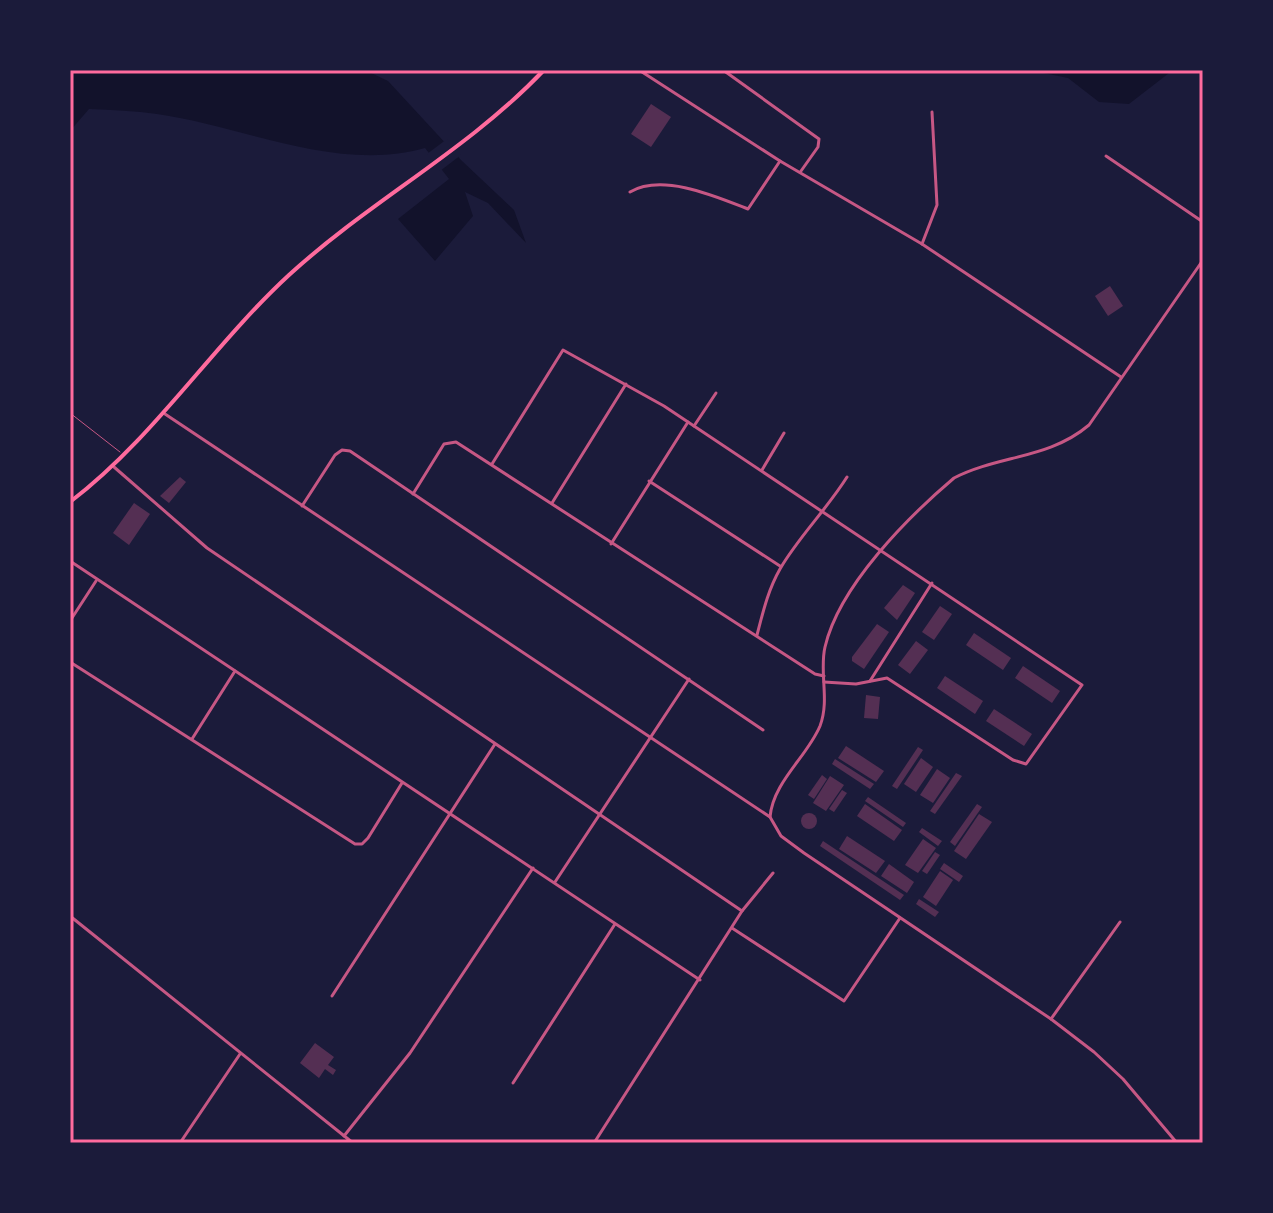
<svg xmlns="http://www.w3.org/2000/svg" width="1273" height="1213" viewBox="0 0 1273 1213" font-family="Rubik,sans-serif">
  <rect width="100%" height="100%" fill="#1b1b3a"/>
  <g fill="#12122b">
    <path d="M70,70H365L388,81L461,160L514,210L526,243L488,203L465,192L473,216L435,261L398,219L449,179L425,148C338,173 243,126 157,114C135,111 112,110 89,109L70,131Z"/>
    <polygon points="1029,70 1173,70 1129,104 1099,102 1068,78"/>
  </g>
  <polygon fill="#1b1b3a" points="447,139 461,155 440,171 427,154"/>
  <g fill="#542f53">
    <polygon points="651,104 671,117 651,147 631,134"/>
    <polygon points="1110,286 1123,306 1108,316 1095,296"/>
    <polygon points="180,477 186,482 169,503 160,496"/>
    <polygon points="134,503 150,514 129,545 113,533"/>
    <polygon points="903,585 915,593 897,620 884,608"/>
    <polygon points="940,606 952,614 934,640 922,632"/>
    <polygon points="877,624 889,632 864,669 852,661 852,657"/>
    <polygon points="974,633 1011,658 1003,670 966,645"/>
    <polygon points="916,641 928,650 910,674 898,665"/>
    <polygon points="1023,666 1060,691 1052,703 1015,678"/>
    <polygon points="945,676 983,701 975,714 937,688"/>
    <polygon points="866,695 880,697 878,719 864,718"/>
    <polygon points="994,709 1032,734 1024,746 986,721"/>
    <polygon points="846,746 884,771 876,782 838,758"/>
    <polygon points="918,747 923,750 897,789 892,786"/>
    <polygon points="921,758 933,767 916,792 904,784"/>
    <polygon points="835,759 874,784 870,789 832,764"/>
    <polygon points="937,769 950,778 933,803 920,795"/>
    <polygon points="956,773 962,776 935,814 930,811"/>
    <polygon points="822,775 827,779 814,799 808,795"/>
    <polygon points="830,776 844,785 826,811 813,803"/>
    <polygon points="842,790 847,793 834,812 829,809"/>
    <polygon points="868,797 906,823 903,827 865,801"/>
    <polygon points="865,804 902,830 894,841 857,816"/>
    <polygon points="977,804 982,807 955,846 950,842"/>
    <circle cx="809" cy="821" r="8"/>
    <polygon points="979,814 992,822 966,859 954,851"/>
    <polygon points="922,828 942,841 938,846 919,832"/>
    <polygon points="847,836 885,861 876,873 839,849"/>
    <polygon points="923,839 936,848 918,873 905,865"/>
    <polygon points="823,841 904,895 900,900 820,846"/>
    <polygon points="935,852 940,855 927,874 922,871"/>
    <polygon points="944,863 963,876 959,882 940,869"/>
    <polygon points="889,864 914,882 907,893 881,876"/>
    <polygon points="940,871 953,880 936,906 923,897"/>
    <polygon points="919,899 939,912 935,917 916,904"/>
    <polygon points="315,1043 334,1057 328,1065 336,1070 333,1075 325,1069 319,1078 300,1063"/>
  </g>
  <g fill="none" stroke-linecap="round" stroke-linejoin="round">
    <polyline stroke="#c65784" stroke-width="1" points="70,413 120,452"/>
    <g stroke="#c65784" stroke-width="3">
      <polyline points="639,70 780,161 922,244 1121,377"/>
      <polyline points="723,70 819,139 818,147 801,171"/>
      <polyline points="1106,156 1203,222"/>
      <path d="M630,192C662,173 715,196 748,209L780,161"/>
      <polyline points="922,244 937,205 932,112"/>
      <polyline points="165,414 770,817 781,836 804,853 1051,1019 1094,1052 1123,1079 1177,1143"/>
      <polyline points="694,426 716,393"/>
      <polyline points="492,464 563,350 664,406 1082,685 1026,764 1013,760 887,678 856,684 824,682"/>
      <polyline points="114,467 207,548 742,911"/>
      <polyline points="762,470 784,433"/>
      <polyline points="649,481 780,566"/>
      <polyline points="413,494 444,444 456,442 815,674 824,676"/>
      <polyline points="552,503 626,384"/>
      <polyline points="302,506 335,455 342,450 350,451 763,730"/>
      <polyline points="611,544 688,422"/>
      <polyline points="70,561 700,980"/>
      <polyline points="70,621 96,581"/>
      <path d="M757,635C763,612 768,590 780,569C797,539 827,509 847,477"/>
      <polyline points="70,662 355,844 362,844 368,838 402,783"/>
      <polyline points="870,681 932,583"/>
      <polyline points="192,739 235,671"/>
      <path d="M770,817C773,782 807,757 820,726C830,700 819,672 825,647C839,586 908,517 954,478C999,455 1049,459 1089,425L1203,260"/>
      <polyline points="555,882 689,679"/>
      <polyline points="732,928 844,1001 900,918"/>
      <polyline points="332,996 495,744"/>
      <polyline points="1051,1019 1120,922"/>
      <polyline points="513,1083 615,924"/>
      <polyline points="344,1136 410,1053 533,868"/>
      <polyline points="180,1143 240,1054"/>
      <polyline points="594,1143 742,911 773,873"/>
    </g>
    <polyline stroke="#c65784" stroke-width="3" points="70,916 353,1143"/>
    <path stroke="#ff6b9d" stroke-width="4" d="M70,502C155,437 211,347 289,275C370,201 468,150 544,70"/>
  </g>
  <rect width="1273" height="1213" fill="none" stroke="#1b1b3a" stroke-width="144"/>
  <rect x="72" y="72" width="1129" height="1069" fill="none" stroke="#ff6b9d" stroke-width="3"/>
</svg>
